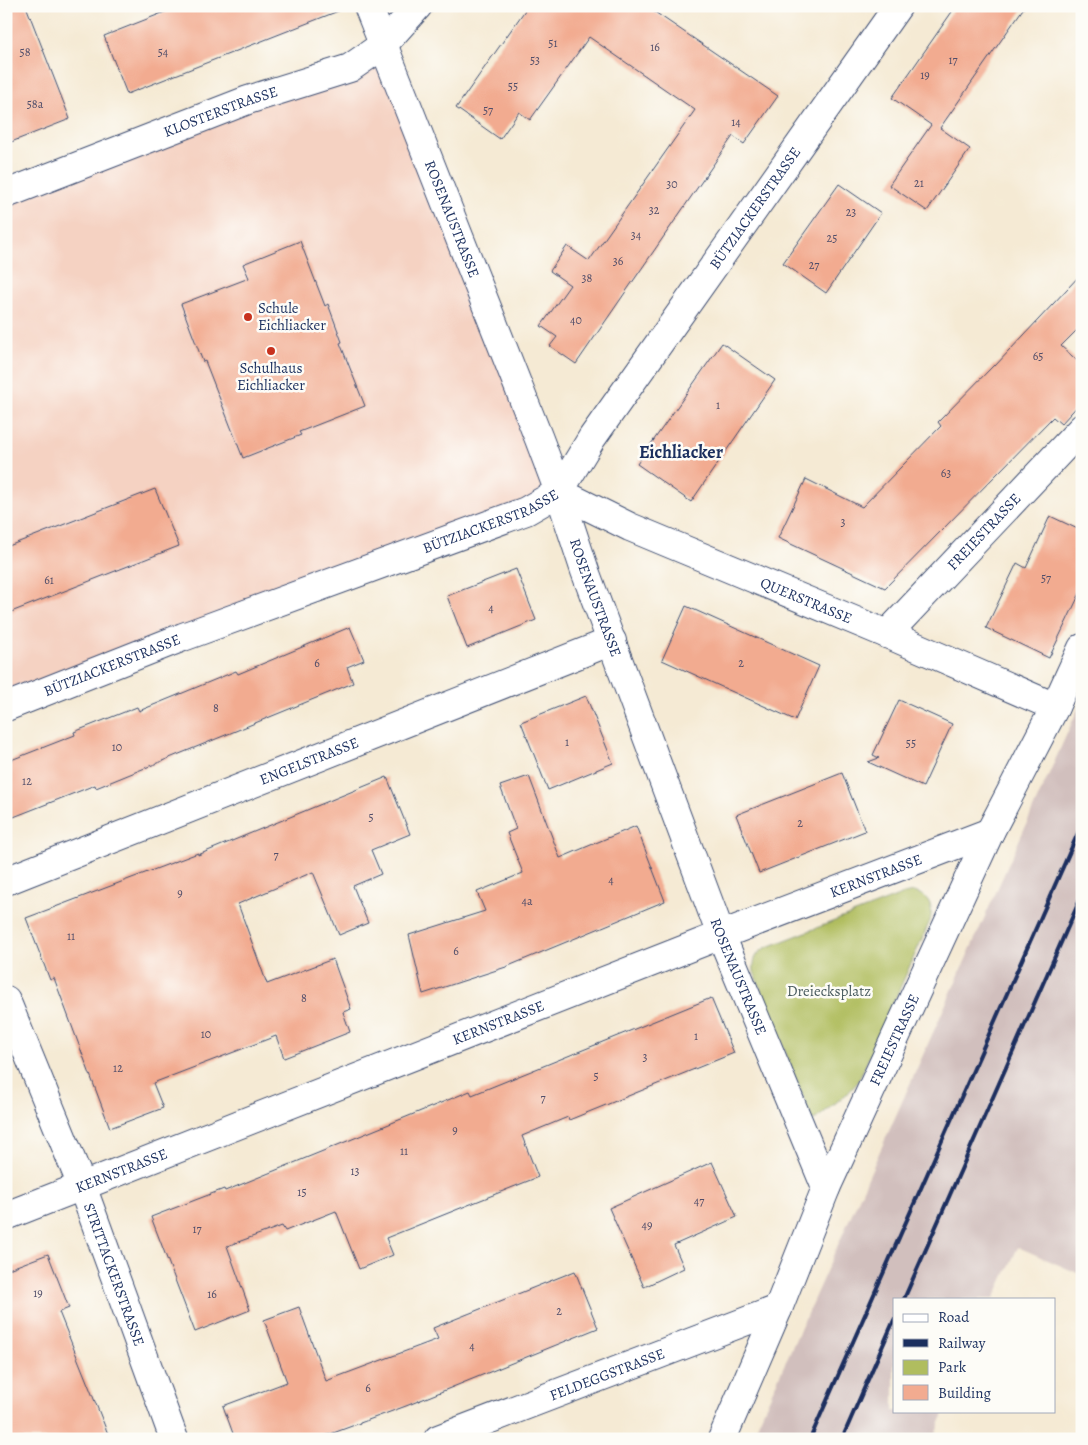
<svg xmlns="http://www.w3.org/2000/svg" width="1088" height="1445" viewBox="0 0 1088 1445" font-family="Alegreya,serif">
  <rect width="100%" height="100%" fill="#fdfcf7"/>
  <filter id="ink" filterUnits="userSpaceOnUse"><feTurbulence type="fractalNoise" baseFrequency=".02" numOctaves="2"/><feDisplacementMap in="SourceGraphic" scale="10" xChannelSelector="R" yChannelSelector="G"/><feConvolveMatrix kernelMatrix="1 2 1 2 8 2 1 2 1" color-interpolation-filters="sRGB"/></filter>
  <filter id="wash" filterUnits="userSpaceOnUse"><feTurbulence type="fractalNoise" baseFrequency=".0096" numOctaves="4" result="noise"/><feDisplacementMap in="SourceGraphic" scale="20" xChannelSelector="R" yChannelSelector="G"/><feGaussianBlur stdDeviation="1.12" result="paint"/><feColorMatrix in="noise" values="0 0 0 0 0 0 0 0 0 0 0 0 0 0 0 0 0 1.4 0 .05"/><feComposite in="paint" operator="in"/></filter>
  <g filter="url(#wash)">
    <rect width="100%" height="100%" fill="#f5ead4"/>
    <polygon fill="#f5d2c2" points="383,45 559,492 6,707 6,194"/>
    <polygon fill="#d1bfbd" points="1082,700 1082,1275 1018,1247 994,1299 894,1299 894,1411 945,1411 933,1439 751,1439"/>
    <path fill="#b0bd5f" stroke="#66765e" d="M913,892C929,895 934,906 930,921L858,1082L849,1092L816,1119L812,1120L754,972C753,961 755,954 765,948L904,894Z"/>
    <g id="blocks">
      <g fill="#f2ab90">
        <polygon points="6,6 26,6 70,119 6,144"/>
        <polygon points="180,6 346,6 346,8 127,94 104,36"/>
        <polygon points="528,6 646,6 778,96 744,144 733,136 576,364 550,346 557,337 541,326 570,285 550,271 567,246 589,261 695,110 589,37 530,120 519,112 500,139 456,108"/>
        <polygon points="956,6 1025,6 940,128 970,149 927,211 889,185 931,125 892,98"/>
        <polygon points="839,184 881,213 826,293 783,263"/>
        <polygon points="300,241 325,306 328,304 342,342 340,343 365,406 299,432 301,435 243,458 205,361 203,362 181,304 249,278 243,264"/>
        <polygon points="1082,273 1082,325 1061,346 1082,365 1082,401 1061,424 1053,417 885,588 778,538 806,479 862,507 941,426 938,422 994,365 995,366"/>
        <polygon points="722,343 775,380 691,502 637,464"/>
        <polygon points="155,489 179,546 6,614 6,547"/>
        <polygon points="1050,516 1082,531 1082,589 1049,658 986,628 1017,563 1026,568"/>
        <polygon points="516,569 536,620 467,648 447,596"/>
        <polygon points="686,606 819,666 795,720 662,660"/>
        <polygon points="350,627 364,660 347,667 353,683 96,788 95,785 6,820 6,762 75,735 74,732 137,707 139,711 236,671 238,674"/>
        <polygon points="586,696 613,763 548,790 521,722"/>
        <polygon points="899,700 952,724 923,787 868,762 879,758 873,755"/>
        <polygon points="842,773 865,831 759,873 736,815"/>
        <polygon points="529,776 560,858 636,826 665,901 506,967 423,994 409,935 485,911 477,892 523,873 507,833 516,829 500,786"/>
        <polygon points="387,777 410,834 371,850 381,874 353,886 368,923 339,935 313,872 238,904 267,984 333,959 351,1009 343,1012 350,1032 284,1058 276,1036 153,1083 163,1108 110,1128 54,978 50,980 26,918 198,853 198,855"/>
        <polygon points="711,998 734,1053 569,1120 568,1117 522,1136 538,1177 386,1238 393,1255 359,1269 336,1211 285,1231 282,1226 227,1246 250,1310 195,1332 151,1217 224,1189 225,1191 470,1091 472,1095"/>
        <polygon points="712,1162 737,1217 674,1245 684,1268 644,1287 609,1208"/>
        <polygon points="48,1254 69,1308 59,1312 110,1439 6,1439 6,1270"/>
        <polygon points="575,1271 598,1328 406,1406 317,1439 235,1439 223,1406 287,1382 264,1320 299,1307 326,1381 438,1339 433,1328"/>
      </g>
    </g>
  </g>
  <g filter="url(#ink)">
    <use href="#blocks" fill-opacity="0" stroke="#3c4b70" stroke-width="1"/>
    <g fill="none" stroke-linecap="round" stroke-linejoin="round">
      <defs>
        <g id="minor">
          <path id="s1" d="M368,6L539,439L559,492L585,571L721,935L826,1188"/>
          <path id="s2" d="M6,194L248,100L350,68L383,45L418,6"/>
          <path id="s3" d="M559,492L630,527L887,634L1055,707"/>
          <path id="s4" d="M887,634L1082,428"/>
          <path id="s5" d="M6,707L183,637L526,511L559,492L592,438L898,6"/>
          <path id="s6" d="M6,881L612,641"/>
          <path id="s7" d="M6,1000L82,1186L174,1439"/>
          <path id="s8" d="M6,1216L721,935L990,832"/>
          <path id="s9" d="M438,1439L778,1309"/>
          <path id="s10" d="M722,1439L778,1309L826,1188L990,832L1055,707L1082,648"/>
        </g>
      </defs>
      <use href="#minor" stroke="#3c4b70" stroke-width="30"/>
      <use href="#minor" stroke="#fff" stroke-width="28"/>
      <g stroke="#1b2f5e" stroke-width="4">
        <polyline points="904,1299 1082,895"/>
        <polyline points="810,1439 1082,824"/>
        <polyline points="842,1439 894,1320"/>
      </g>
    </g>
  </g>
  <g fill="#c8321e" stroke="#fdfcf7" stroke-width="2">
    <circle cx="248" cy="317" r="5"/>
    <circle cx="271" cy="351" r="5"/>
  </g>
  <g text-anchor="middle" stroke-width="5" stroke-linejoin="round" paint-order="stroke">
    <g font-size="12" fill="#514e6a">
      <text x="553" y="47">51</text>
      <text x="655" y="51">16</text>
      <text x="25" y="56">58</text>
      <text x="163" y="56">54</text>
      <text x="535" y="64">53</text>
      <text x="953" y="64">17</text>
      <text x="925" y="79">19</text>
      <text x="513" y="90">55</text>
      <text x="35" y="108">58a</text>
      <text x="488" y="114">57</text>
      <text x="736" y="126">14</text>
      <text x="919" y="187">21</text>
      <text x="672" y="188">30</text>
      <text x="654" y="214">32</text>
      <text x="851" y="216">23</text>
      <text x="636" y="239">34</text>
      <text x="832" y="242">25</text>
      <text x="618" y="265">36</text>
      <text x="814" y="269">27</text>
      <text x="587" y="282">38</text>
      <text x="576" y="324">40</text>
      <text x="1038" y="360">65</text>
      <text x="718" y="409">1</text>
      <text x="946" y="477">63</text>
      <text x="843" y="526">3</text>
      <text x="1046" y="582">57</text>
      <text x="49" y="584">61</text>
      <text x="491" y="612">4</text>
      <text x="317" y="667">6</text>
      <text x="741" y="667">2</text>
      <text x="216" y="712">8</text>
      <text x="567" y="746">1</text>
      <text x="911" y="747">55</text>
      <text x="117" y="751">10</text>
      <text x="27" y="785">12</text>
      <text x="371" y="821">5</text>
      <text x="800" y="827">2</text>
      <text x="276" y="859">7</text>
      <text x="611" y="884">4</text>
      <text x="180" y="897">9</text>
      <text x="527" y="905">4a</text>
      <text x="71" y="940">11</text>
      <text x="456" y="955">6</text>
      <text x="304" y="1002">8</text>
      <text x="206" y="1038">10</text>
      <text x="696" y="1040">1</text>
      <text x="645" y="1061">3</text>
      <text x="118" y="1072">12</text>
      <text x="596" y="1080">5</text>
      <text x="543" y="1102">7</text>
      <text x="455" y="1134">9</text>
      <text x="404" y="1155">11</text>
      <text x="355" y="1175">13</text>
      <text x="302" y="1196">15</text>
      <text x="699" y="1205">47</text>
      <text x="647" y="1229">49</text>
      <text x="197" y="1233">17</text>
      <text x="38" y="1297">19</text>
      <text x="212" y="1298">16</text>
      <text x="559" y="1315">2</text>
      <text x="472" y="1350">4</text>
      <text x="368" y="1392">6</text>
    </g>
    <g font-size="15" fill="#1b2f5e" stroke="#fdfcf7">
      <text dy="5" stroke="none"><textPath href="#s2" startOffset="230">KLOSTERSTRASSE</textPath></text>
      <text dy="5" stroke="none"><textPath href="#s5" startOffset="939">BÜTZIACKERSTRASSE</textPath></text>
      <text dy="5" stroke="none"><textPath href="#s1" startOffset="229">ROSENAUSTRASSE</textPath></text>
      <text dy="5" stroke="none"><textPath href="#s5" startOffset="519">BÜTZIACKERSTRASSE</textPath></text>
      <text dy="5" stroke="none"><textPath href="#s4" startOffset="141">FREIESTRASSE</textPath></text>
      <text dy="5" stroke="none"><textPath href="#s1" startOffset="634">ROSENAUSTRASSE</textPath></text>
      <text dy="5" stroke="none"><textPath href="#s3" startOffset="270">QUERSTRASSE</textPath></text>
      <text dy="5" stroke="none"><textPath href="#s5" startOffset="114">BÜTZIACKERSTRASSE</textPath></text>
      <text dy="5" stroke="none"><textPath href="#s6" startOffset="326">ENGELSTRASSE</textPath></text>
      <text dy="5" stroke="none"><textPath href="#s8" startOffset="934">KERNSTRASSE</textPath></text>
      <text dy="5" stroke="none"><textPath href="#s1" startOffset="1039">ROSENAUSTRASSE</textPath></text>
      <text dy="5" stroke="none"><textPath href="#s8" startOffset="529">KERNSTRASSE</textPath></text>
      <text dy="5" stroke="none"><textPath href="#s10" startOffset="435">FREIESTRASSE</textPath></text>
      <text dy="5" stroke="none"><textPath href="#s8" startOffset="124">KERNSTRASSE</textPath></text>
      <text dy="5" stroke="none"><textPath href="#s7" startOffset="295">STRITTACKERSTRASSE</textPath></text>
      <text dy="5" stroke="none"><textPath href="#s9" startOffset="181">FELDEGGSTRASSE</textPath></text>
    </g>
    <g font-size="15" fill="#1b2f5e" stroke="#fdfcf7" text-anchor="start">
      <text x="258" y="313">Schule<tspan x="258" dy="17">Eichliacker</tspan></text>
      <text x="271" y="373" text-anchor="middle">Schulhaus<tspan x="271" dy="17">Eichliacker</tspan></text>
    </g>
    <g font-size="15" fill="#485a5e" stroke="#fdfcf7">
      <text x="829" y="996">Dreiecksplatz</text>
    </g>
    <g font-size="18" font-weight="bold" fill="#1b2f5e" stroke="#fdfcf7">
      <text x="681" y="458">Eichliacker</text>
    </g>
  </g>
  <rect width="1088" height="1445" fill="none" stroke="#fdfcf7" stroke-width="25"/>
  <rect x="893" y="1298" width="162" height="115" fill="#fdfcf7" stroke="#a3aaba"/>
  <rect x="903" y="1314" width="25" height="8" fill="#ffffff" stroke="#a3aaba"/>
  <text x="938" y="1322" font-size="15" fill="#1b2f5e">Road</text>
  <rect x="903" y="1339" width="25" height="8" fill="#1b2f5e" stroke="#a3aaba"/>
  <text x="938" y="1348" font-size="15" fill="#1b2f5e">Railway</text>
  <rect x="903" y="1360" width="25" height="15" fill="#b0bd5f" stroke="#a3aaba"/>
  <text x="938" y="1372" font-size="15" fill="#1b2f5e">Park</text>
  <rect x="903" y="1385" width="25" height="15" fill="#f2ab90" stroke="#a3aaba"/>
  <text x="938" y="1398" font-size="15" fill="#1b2f5e">Building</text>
</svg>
